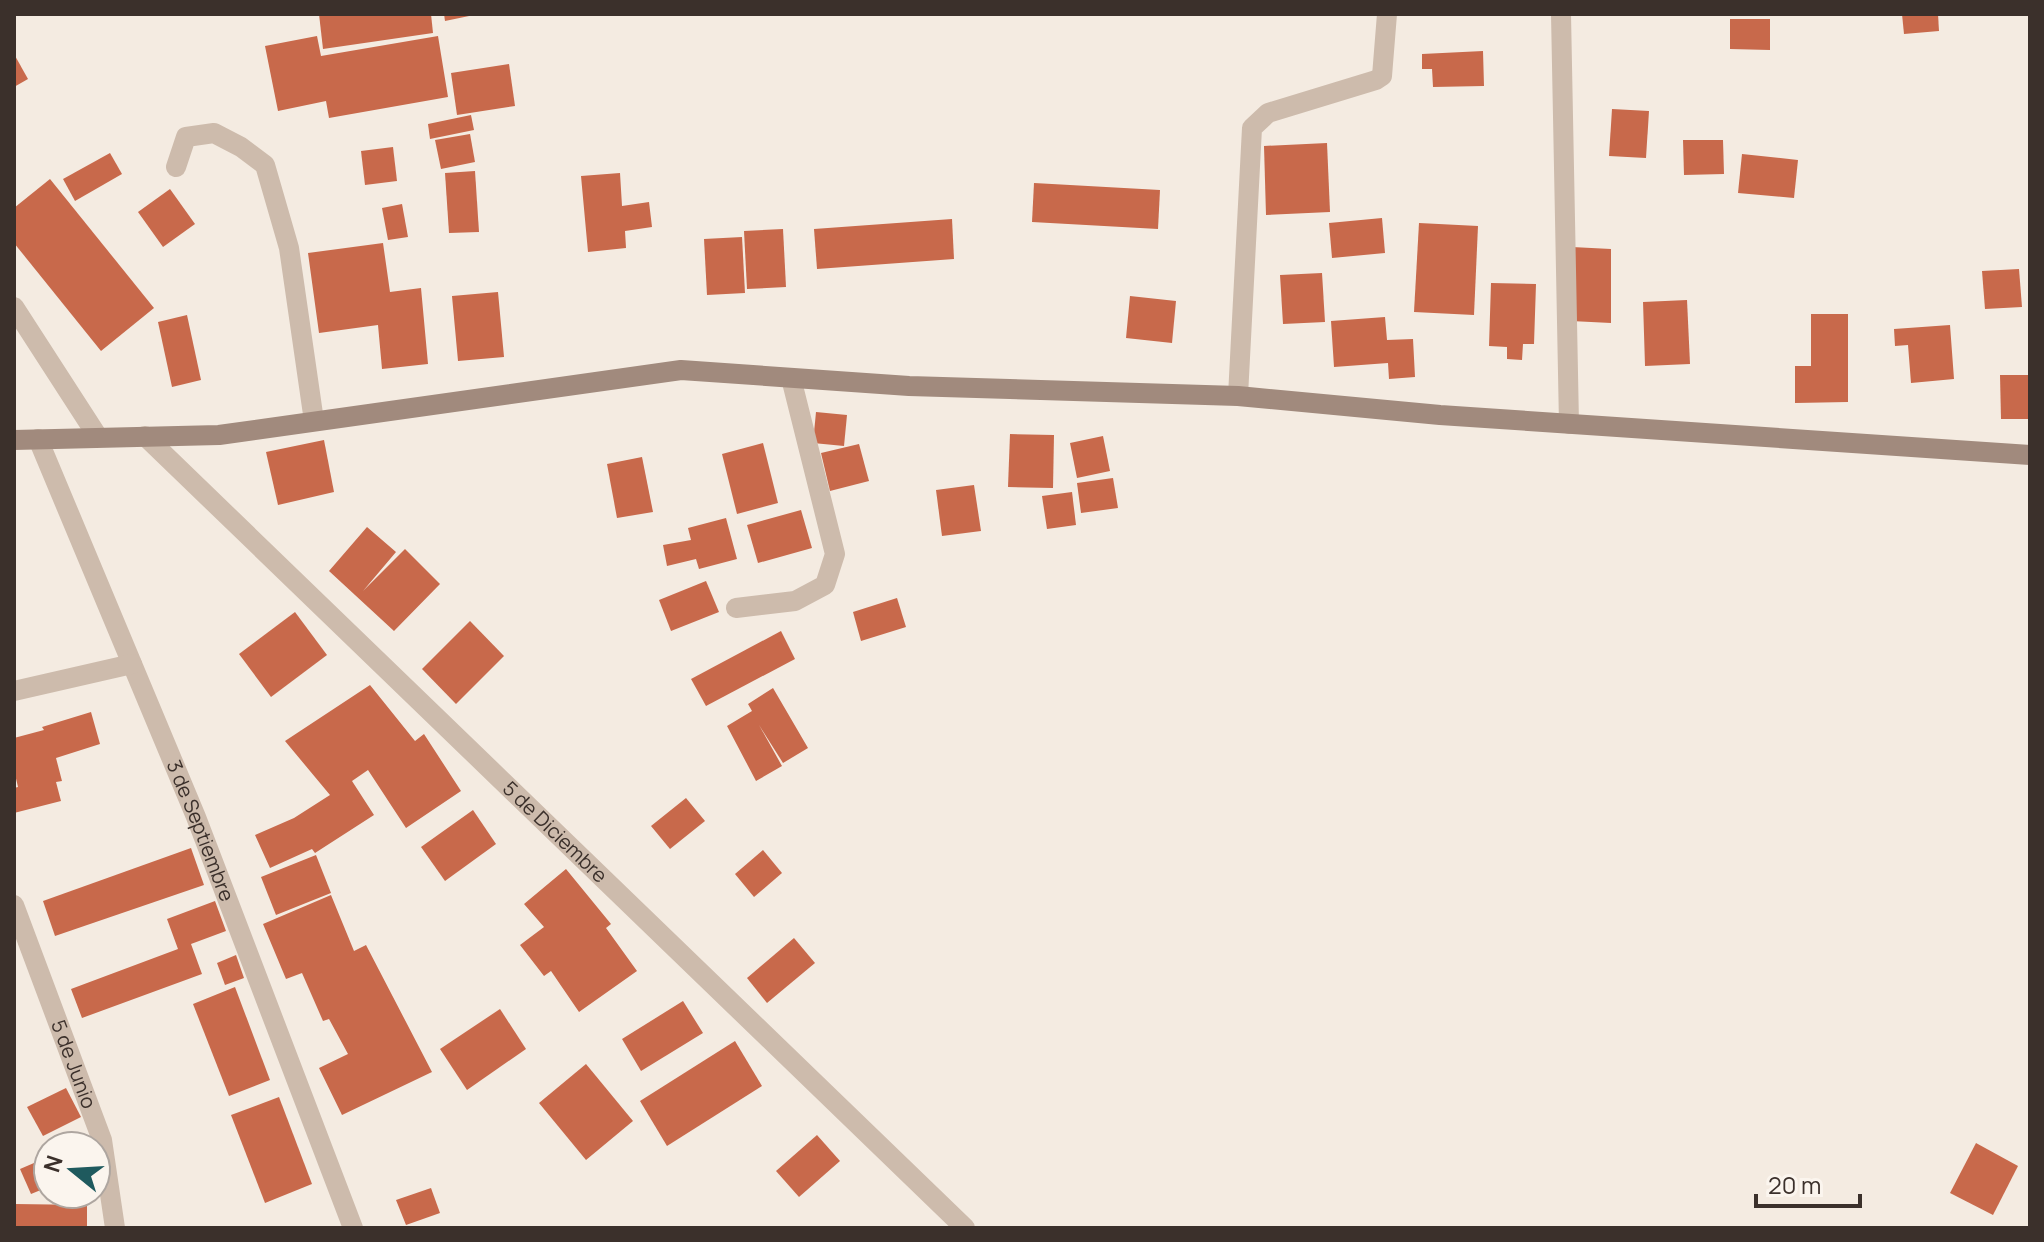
<svg xmlns="http://www.w3.org/2000/svg" width="2044" height="1242" viewBox="0 0 2044 1242" font-family="Manrope,sans-serif">
  <rect width="100%" height="100%" fill="#f4ebe1"/>
  <g fill="#c8694b">
    <polygon points="319,14 431,14 433,33 323,49"/>
    <polygon points="444,14 474,14 474,15 445,21"/>
    <polygon points="1902,14 1938,14 1939,31 1904,34"/>
    <polygon points="1730,19 1770,19 1770,50 1730,49"/>
    <polygon points="317,36 321,56 438,36 448,97 329,118 326,101 278,111 265,46"/>
    <polygon points="1483,51 1484,86 1433,87 1432,69 1422,69 1422,54"/>
    <polygon points="14,54 28,79 14,87"/>
    <polygon points="509,64 515,106 457,115 451,73"/>
    <polygon points="1612,109 1649,111 1646,158 1609,156"/>
    <polygon points="471,115 474,130 430,139 428,124"/>
    <polygon points="470,134 475,162 441,169 435,140"/>
    <polygon points="1683,140 1723,140 1724,174 1684,175"/>
    <polygon points="1327,143 1330,212 1266,215 1264,146"/>
    <polygon points="393,147 397,181 365,185 361,151"/>
    <polygon points="110,153 122,174 75,201 63,179"/>
    <polygon points="1742,154 1798,160 1794,198 1738,193"/>
    <polygon points="475,171 479,232 449,233 445,173"/>
    <polygon points="620,173 622,206 649,202 652,227 625,231 626,248 588,252 581,176"/>
    <polygon points="50,179 154,308 101,351 14,243 14,208"/>
    <polygon points="1034,183 1160,190 1158,229 1032,222"/>
    <polygon points="170,189 195,224 163,247 138,212"/>
    <polygon points="402,204 408,237 388,240 382,208"/>
    <polygon points="1382,218 1385,253 1332,258 1329,223"/>
    <polygon points="952,219 954,259 817,269 814,229"/>
    <polygon points="1419,223 1478,226 1474,315 1414,312"/>
    <polygon points="783,229 786,287 747,289 744,231"/>
    <polygon points="742,237 745,293 707,295 704,239"/>
    <polygon points="383,243 390,292 421,288 428,364 382,369 378,325 319,333 308,253"/>
    <polygon points="1572,247 1611,249 1611,323 1571,321"/>
    <polygon points="2019,269 2022,307 1985,309 1982,271"/>
    <polygon points="1322,273 1325,322 1283,324 1280,275"/>
    <polygon points="1491,283 1536,284 1534,344 1523,344 1522,360 1507,359 1507,347 1489,346"/>
    <polygon points="498,292 504,357 458,361 452,296"/>
    <polygon points="1130,296 1176,301 1172,343 1126,338"/>
    <polygon points="1687,300 1690,364 1645,366 1643,302"/>
    <polygon points="1811,314 1848,314 1848,402 1795,403 1795,366 1811,366"/>
    <polygon points="187,315 201,380 172,387 158,322"/>
    <polygon points="1385,317 1387,340 1413,339 1415,377 1389,379 1388,363 1334,367 1331,321"/>
    <polygon points="1950,325 1954,379 1911,383 1908,345 1895,346 1894,329"/>
    <polygon points="2000,375 2030,375 2030,419 2001,419"/>
    <polygon points="816,412 847,415 844,446 813,443"/>
    <polygon points="1010,434 1054,435 1053,488 1008,487"/>
    <polygon points="1103,436 1110,471 1077,478 1070,443"/>
    <polygon points="324,440 334,492 278,505 266,452"/>
    <polygon points="763,443 778,503 737,514 722,454"/>
    <polygon points="859,444 869,481 830,491 821,453"/>
    <polygon points="642,457 653,512 617,518 607,464"/>
    <polygon points="1113,478 1118,508 1081,513 1077,483"/>
    <polygon points="974,485 981,531 942,536 936,490"/>
    <polygon points="1072,492 1076,525 1047,529 1042,496"/>
    <polygon points="801,510 812,548 758,563 747,525"/>
    <polygon points="726,518 737,559 699,569 696,559 667,566 663,545 691,540 688,528"/>
    <polygon points="367,527 396,552 363,591 405,549 440,584 394,631 329,571"/>
    <polygon points="706,581 719,612 671,631 659,600"/>
    <polygon points="897,598 906,627 861,641 853,612"/>
    <polygon points="295,612 327,655 271,697 239,654"/>
    <polygon points="470,621 504,656 456,704 422,669"/>
    <polygon points="781,631 795,659 706,706 691,679"/>
    <polygon points="370,685 415,741 424,734 461,791 406,828 368,770 352,781 374,815 315,853 312,849 270,868 255,835 294,818 330,795 285,741"/>
    <polygon points="773,688 808,748 783,763 759,725 782,766 756,781 727,726 752,711 748,704"/>
    <polygon points="91,712 100,744 56,758 62,781 56,782 61,801 14,813 14,788 18,787 14,770 14,738 44,730 42,727"/>
    <polygon points="686,798 705,821 670,849 651,826"/>
    <polygon points="473,810 496,844 445,881 421,847"/>
    <polygon points="191,848 204,885 55,936 43,901"/>
    <polygon points="763,850 782,873 754,897 735,874"/>
    <polygon points="316,855 331,893 276,915 261,877"/>
    <polygon points="566,869 611,924 606,928 637,971 579,1012 551,971 544,976 520,945 544,927 524,904"/>
    <polygon points="331,895 354,951 366,945 432,1072 342,1115 319,1068 348,1054 329,1019 323,1021 302,973 286,979 263,924"/>
    <polygon points="215,901 226,931 191,944 202,974 82,1018 71,989 178,949 167,919"/>
    <polygon points="794,938 815,963 767,1003 747,978"/>
    <polygon points="236,955 244,978 225,985 217,963"/>
    <polygon points="235,987 270,1080 229,1096 193,1004"/>
    <polygon points="683,1001 703,1033 641,1071 622,1039"/>
    <polygon points="500,1009 526,1049 467,1090 440,1049"/>
    <polygon points="735,1041 762,1086 667,1146 640,1101"/>
    <polygon points="586,1064 633,1121 586,1160 539,1103"/>
    <polygon points="66,1088 81,1117 43,1136 27,1107"/>
    <polygon points="279,1097 312,1184 265,1203 231,1115"/>
    <polygon points="817,1135 840,1161 799,1197 776,1171"/>
    <polygon points="1976,1143 2018,1166 1993,1215 1950,1193"/>
    <polygon points="48,1157 48,1187 31,1194 20,1169"/>
    <polygon points="431,1188 440,1213 406,1225 396,1200"/>
    <polygon points="15,1204 87,1205 87,1228 15,1228"/>
  </g>
  <g fill="none" stroke-linecap="round" stroke-linejoin="round">
    <g stroke="#cdbbac" stroke-width="20">
      <polyline points="1561,14 1569,424"/>
      <polyline points="176,167 186,137 214,133 241,147 265,165 289,248 314,421"/>
      <polyline points="14,307 98,437"/>
      <polyline points="1238,396 1252,128 1268,113 1376,80 1382,76 1387,14"/>
      <path id="s1" d="M145,436L965,1228"/>
      <path id="s2" d="M38,439L196,817L353,1228"/>
      <polyline points="736,608 795,601 825,585 835,554 791,378"/>
      <polyline points="14,691 132,664"/>
      <path id="s3" d="M14,905L102,1140L115,1228"/>
    </g>
    <polyline stroke="#a18a7d" stroke-width="20" points="14,440 219,435 681,370 909,386 1238,396 1440,415 2030,455"/>
  </g>
  <g text-anchor="middle" stroke-width="6" stroke-linejoin="round" paint-order="stroke">
    <g font-size="20" fill="#3b302b" stroke="#fbf5ee">
      <text dy="7" stroke="none"><textPath href="#s2" startOffset="424">3 de Septiembre</textPath></text>
      <text dy="7" stroke="none"><textPath href="#s1" startOffset="570">5 de Diciembre</textPath></text>
      <text dy="7" stroke="none"><textPath href="#s3" startOffset="170">5 de Junio</textPath></text>
    </g>
  </g>
  <rect width="2044" height="1242" fill="none" stroke="#3b302b" stroke-width="32"/>
  <g transform="translate(72 1170) rotate(288)"><circle r="38" fill="#fbf5ee" stroke="#aea6a0" stroke-width="2"/>
  <path d="M0-6L14 30L0 20L-14 30Z" fill="#1f5a5e"/>
  <text y="-12" font-size="22" font-weight="bold" text-anchor="middle" fill="#3b302b">N</text>
  </g>
  <path d="M1756 1194v12h104v-12" fill="none" stroke="#3b302b" stroke-width="4"/>
  <text x="1768" y="1194" font-size="24" fill="#3b302b" stroke="#fbf5ee" stroke-width="6" paint-order="stroke">20 m</text>
</svg>
